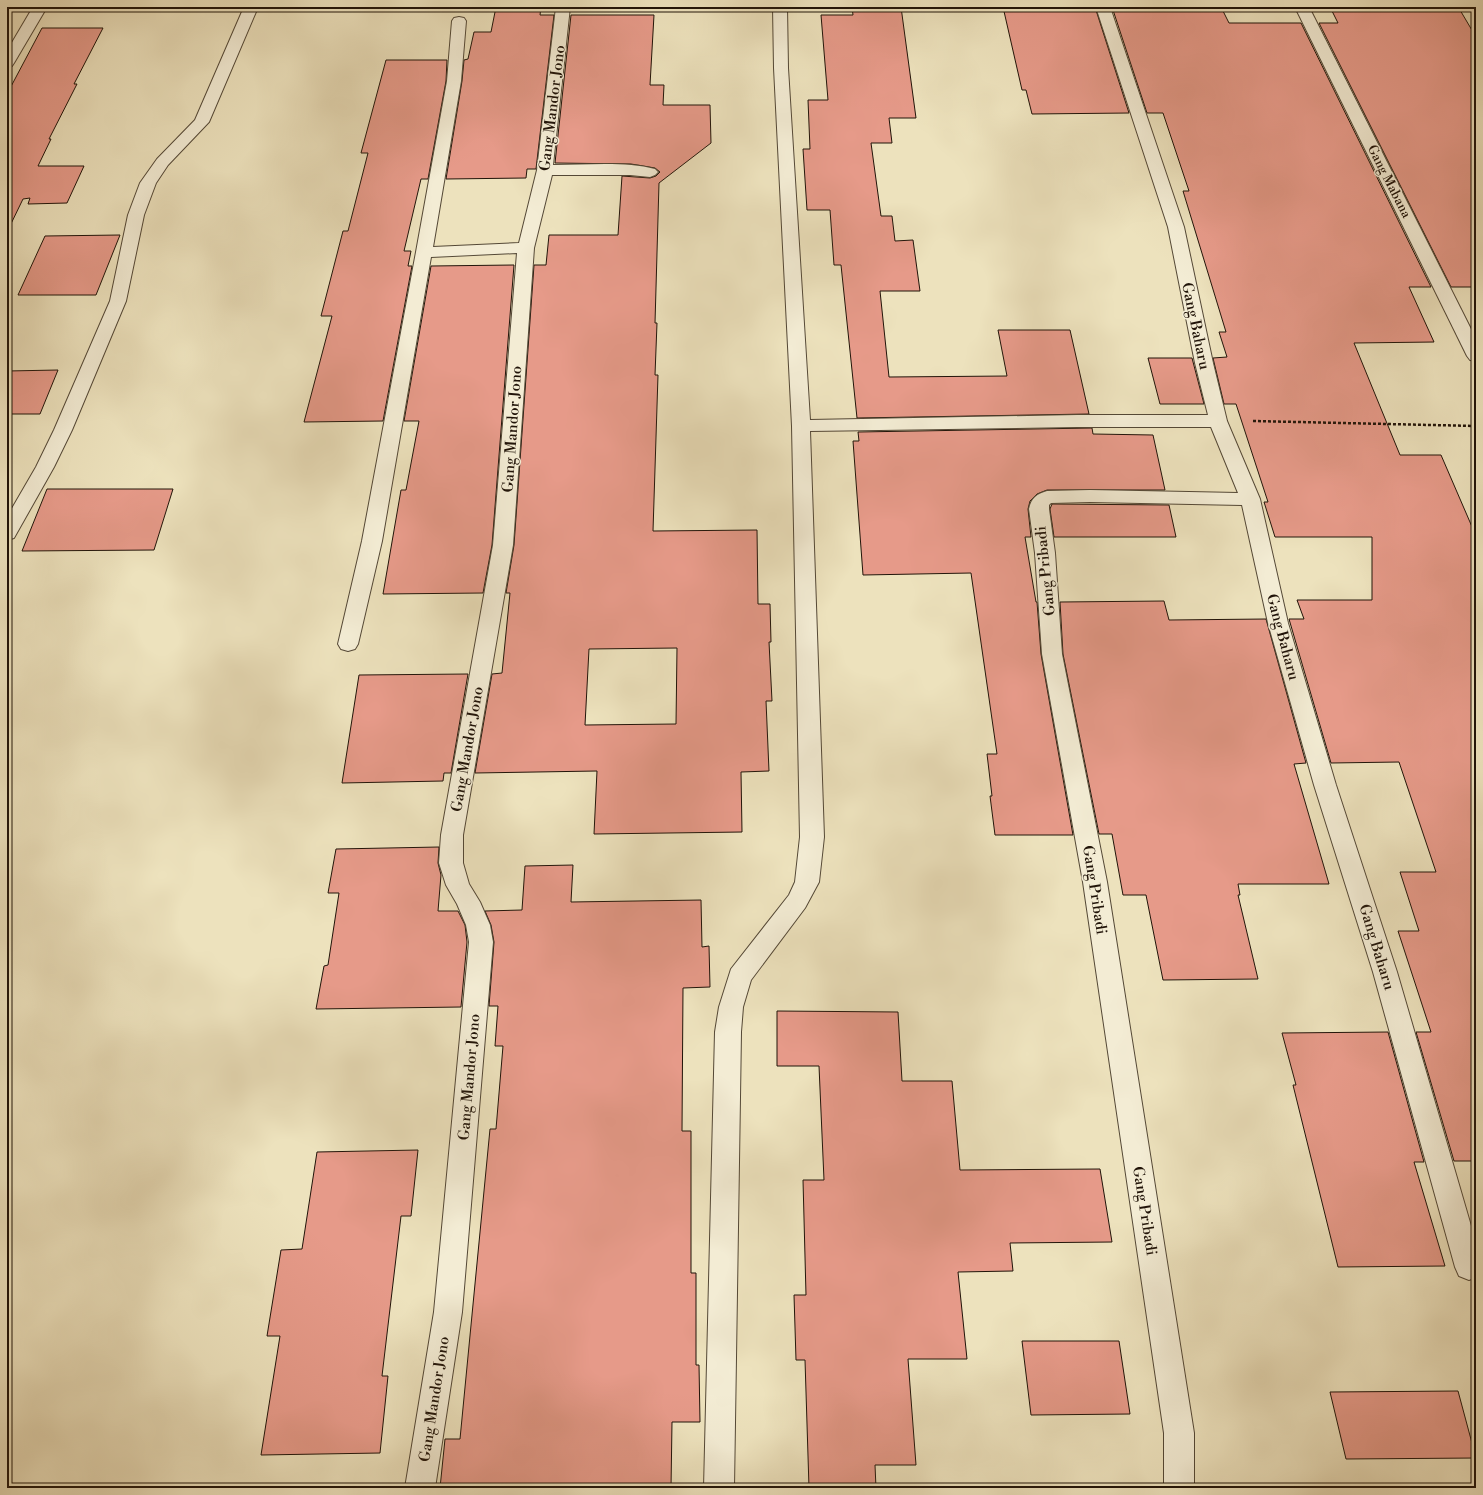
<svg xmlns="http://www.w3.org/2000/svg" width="1483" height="1495" viewBox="0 0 1483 1495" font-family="'Libre Bodoni',serif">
  <rect width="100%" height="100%" fill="#ede2bd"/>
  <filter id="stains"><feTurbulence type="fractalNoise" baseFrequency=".005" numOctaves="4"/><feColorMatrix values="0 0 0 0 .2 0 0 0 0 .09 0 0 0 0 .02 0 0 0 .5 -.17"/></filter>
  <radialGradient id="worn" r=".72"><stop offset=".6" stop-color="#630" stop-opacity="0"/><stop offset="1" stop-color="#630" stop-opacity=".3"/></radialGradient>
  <g fill="#e69a89" stroke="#211409" fill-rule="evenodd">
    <polygon points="496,7 541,7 540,15 554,15 536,169 527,169 526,178 446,179 462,81 464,60 468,59 474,32 491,32"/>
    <polygon points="852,7 901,7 916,118 889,118 892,143 871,143 881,216 892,216 895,241 913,240 920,291 880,291 889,377 1007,376 998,330 1070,330 1089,414 857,418 841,265 834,265 830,210 807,210 803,149 810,149 808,100 828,100 821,15 853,15"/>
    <polygon points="1003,7 1095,7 1129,113 1032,114 1026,90 1022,90"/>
    <polygon points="1112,7 1179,7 1180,9 1222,9 1229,23 1301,23 1431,287 1409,287 1434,342 1354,343 1400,455 1441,455 1476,536 1476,1161 1454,1161 1416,1032 1431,1032 1398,931 1419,931 1400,872 1436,872 1399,762 1331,763 1289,619 1304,619 1297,600 1372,600 1372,537 1275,537 1264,502 1268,502 1236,404 1224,404 1213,358 1227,357 1219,332 1226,332 1183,191 1189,191 1163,113 1147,113"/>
    <polygon points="1330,7 1401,7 1404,11 1460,10 1476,37 1476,287 1451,287 1319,23 1338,23"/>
    <path d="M571,15H654L650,85H664L663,105H710L711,143L659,183L655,323H657L655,375H658L653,531L757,530L758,604H770L771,642H769L772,701H766L769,771L741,772L742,832L594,834L597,771L475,773L492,674L502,673L510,593H506L514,545L534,265H546L549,235H618L622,176L650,178L656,176L660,172L655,168L631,164L555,163ZM677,648L676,724L585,725L589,649Z"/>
    <polygon points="42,28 103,28 74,84 77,84 49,139 51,139 38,166 84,166 67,203 28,204 30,198 23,199 7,232 7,94"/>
    <polygon points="386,60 447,60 446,81 428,179 421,179 404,251 411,251 408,266 412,266 383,421 304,422 332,316 321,316 343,231 348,231 368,153 361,153"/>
    <polygon points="120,235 96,295 18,295 45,236"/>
    <polygon points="514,265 492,545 483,593 383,594 401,490 406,490 419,421 404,421 431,266"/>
    <polygon points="1148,358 1192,358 1204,404 1160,404"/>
    <polygon points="58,370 40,414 7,414 7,371"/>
    <polygon points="1092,428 1093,434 1153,435 1165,490 1047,490 1037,494 1030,501 1028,509 1031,537 1025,537 1036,602 1037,602 1041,654 1073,835 995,835 990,796 992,796 987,754 997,754 971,573 863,575 853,441 859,441 858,432"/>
    <polygon points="47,489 173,489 154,550 22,551"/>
    <polygon points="1052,504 1169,505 1176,537 1054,537 1050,509"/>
    <polygon points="1164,601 1169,620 1266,619 1306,763 1294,764 1329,884 1238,884 1240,895 1238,895 1258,979 1163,980 1146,895 1123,895 1112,834 1099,834 1063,654 1060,602"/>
    <polygon points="468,674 451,773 444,773 443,781 342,783 359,675"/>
    <polygon points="439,847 438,863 441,875 438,911 458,911 465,925 467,942 461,1007 316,1009 324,966 328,965 339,893 328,893 336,849"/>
    <polygon points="573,865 571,902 701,900 702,947 709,946 710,987 683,988 682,1131 691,1131 691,1273 696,1273 696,1365 699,1365 700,1422 672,1422 671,1488 440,1488 445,1439 460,1439 490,1129 496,1129 503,1046 495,1046 498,1006 489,1006 494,942 491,925 485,911 522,910 525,866"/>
    <polygon points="777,1011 898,1012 902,1081 952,1081 960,1170 1100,1169 1112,1242 1010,1243 1013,1271 958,1272 967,1359 908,1359 916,1465 875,1465 876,1488 809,1488 805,1360 796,1360 794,1295 806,1295 803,1180 824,1180 819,1066 777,1066"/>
    <polygon points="1388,1032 1424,1162 1414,1162 1445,1266 1338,1267 1293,1085 1296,1085 1282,1033"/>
    <polygon points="418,1150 411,1216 401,1216 382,1376 388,1376 380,1453 261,1455 280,1336 267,1336 281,1250 302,1249 317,1152"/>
    <polygon points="1022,1341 1119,1341 1130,1414 1031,1415"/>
    <polygon points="1458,1391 1476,1458 1346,1459 1330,1392"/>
  </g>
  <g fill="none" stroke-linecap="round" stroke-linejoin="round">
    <defs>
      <g id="minor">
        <polygon points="33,7 47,7 14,63 12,66 7,67 7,51"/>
        <polygon points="244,7 258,7 209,122 168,165 156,183 144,215 126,301 72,430 54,467 14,538 7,540 7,517 36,467 54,430 110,301 128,215 140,183 157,159 195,120"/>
        <path d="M556,7H570L553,165C585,165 626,161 655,169L658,172L655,175L650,177L630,175H552L534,248L513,545L463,835V863L469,884L480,902L490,925L493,942L462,1312L435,1488H405L434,1312L469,942L466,925L457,904L446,885L439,863L441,835L493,545L517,253L431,257L382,541L358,644L355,649L348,651L341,649L338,644L362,541L416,252L447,81L452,21L454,18L459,17L464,18L466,21L461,81L433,247L519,243L537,170Z"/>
        <path d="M773,7H787L788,68L810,420L1077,415H1208L1195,363L1168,227L1096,7H1110L1184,227L1213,363L1227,421L1260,499L1288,623L1336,785L1397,972L1476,1243V1277L1469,1280L1459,1276L1455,1267L1373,972L1314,785L1268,623L1242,505L1090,502L1051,503L1049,505V509L1055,553L1062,654L1107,882L1194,1433V1488H1164V1433L1083,882L1042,654L1035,553L1029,509C1031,498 1037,494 1047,491L1090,490L1238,493L1211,427H1077L810,431L824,837L819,882L805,908L751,980L743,1007L741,1032L734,1488H704L715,1032L719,1007L731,969L789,895L795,882L800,837L792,426L774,68Z"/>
        <polygon points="1295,7 1309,7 1476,339 1476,361 1470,360 1467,356"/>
      </g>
    </defs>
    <use href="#minor" stroke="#544836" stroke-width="2"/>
    <polyline stroke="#211409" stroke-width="2.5" stroke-dasharray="3 2" stroke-linecap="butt" points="1253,421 1476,426"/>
    <use href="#minor" fill="#f3ecd4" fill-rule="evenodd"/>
  </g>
  <g text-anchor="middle" stroke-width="3" stroke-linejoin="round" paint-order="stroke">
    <g font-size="13" fill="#211409" stroke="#f3ecd4">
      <text transform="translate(1390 181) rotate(63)" y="5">Gang Mabana</text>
    </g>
    <g font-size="15" fill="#211409" stroke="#f3ecd4">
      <text transform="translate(552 108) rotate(-83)" y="5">Gang Mandor Jono</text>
      <text transform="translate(1196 326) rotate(78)" y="5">Gang Baharu</text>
      <text transform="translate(512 429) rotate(-86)" y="5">Gang Mandor Jono</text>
      <text transform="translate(1045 571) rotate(-96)" y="5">Gang Pribadi</text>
      <text transform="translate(1283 637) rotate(75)" y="5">Gang Baharu</text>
      <text transform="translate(467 749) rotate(-80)" y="5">Gang Mandor Jono</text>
      <text transform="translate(1095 890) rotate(81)" y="5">Gang Pribadi</text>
      <text transform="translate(1377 947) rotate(73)" y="5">Gang Baharu</text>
      <text transform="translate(469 1077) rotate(-85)" y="5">Gang Mandor Jono</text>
      <text transform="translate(1145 1211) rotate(81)" y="5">Gang Pribadi</text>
      <text transform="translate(434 1399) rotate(-81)" y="5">Gang Mandor Jono</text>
    </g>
  </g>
  <rect width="1483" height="1495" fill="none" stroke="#ede2bd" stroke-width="24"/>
  <rect x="8" y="8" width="1467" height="1479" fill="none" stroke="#211409" stroke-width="2"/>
  <rect x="12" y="12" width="1459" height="1471" fill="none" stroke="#211409"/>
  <rect width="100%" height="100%" filter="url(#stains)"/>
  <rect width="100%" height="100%" fill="url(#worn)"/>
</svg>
